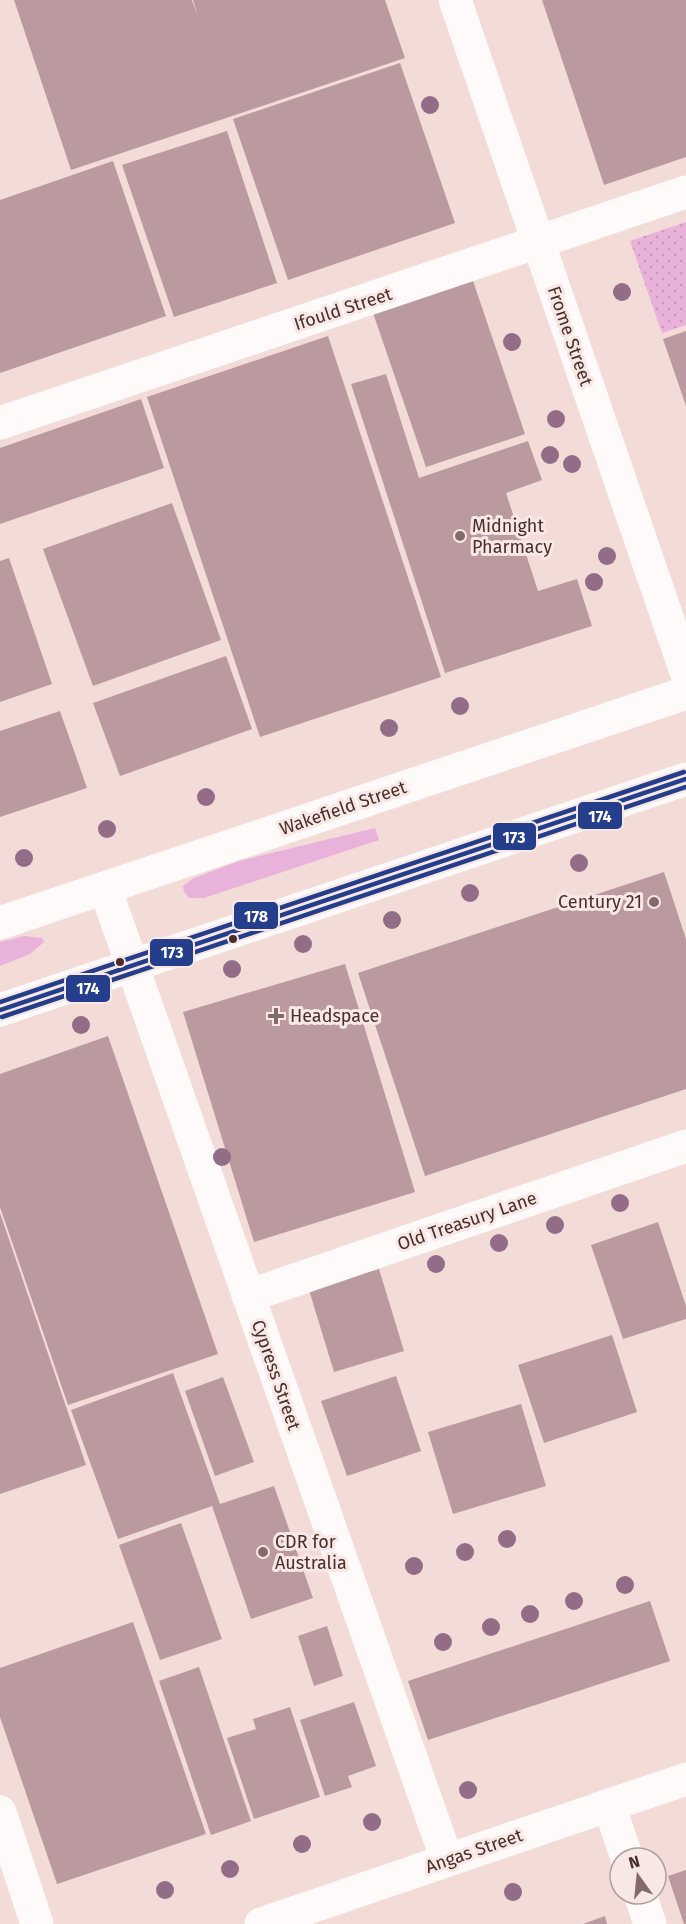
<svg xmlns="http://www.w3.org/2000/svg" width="686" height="1924" viewBox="0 0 686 1924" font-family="'Fira Sans',sans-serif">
  <defs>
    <pattern id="park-dots" width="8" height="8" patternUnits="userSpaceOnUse" patternTransform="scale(1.5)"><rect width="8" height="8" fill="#e9b2db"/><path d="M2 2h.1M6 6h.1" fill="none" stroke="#c999bc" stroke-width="1.8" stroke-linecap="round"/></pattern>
  </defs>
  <rect width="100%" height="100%" fill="#f3dbd8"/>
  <g fill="#e9b2db">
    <polygon points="375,828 379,840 204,898 189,898 184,892 183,886 194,878 239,861"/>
    <polygon points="24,936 42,938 44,942 30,954 0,966 0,942"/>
  </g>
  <polygon fill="url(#park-dots)" points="686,222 686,325 662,333 630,241"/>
  <g fill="#ba9a9e">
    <polygon points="14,0 192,0 198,17 193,0 385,0 405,58 71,170"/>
    <polygon points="542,0 686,0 686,157 604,185"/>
    <polygon points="400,63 455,223 288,280 233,119"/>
    <polygon points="227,131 277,283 174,317 122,165"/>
    <polygon points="113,161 166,316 0,373 0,200"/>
    <polygon points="472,278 525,434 426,467 373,313"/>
    <polygon points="686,331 686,406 663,339"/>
    <polygon points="328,336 441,677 260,737 147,397"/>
    <polygon points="386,374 419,478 528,441 542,480 506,493 538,591 577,579 592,626 445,673 351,384"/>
    <polygon points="141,399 164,468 0,524 0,448"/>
    <polygon points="172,503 221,640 93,686 43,549"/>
    <polygon points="9,558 52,684 0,702 0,561"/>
    <polygon points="226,656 252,729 120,776 93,703"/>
    <polygon points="60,711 87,788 0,817 0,731"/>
    <polygon points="664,872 686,939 686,1089 425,1176 358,973"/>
    <polygon points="345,964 415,1192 254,1242 183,1012"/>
    <polygon points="108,1036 218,1354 68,1405 0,1207 0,1074"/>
    <polygon points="0,1213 86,1465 0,1494"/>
    <polygon points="658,1222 686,1306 686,1319 623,1339 591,1245"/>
    <polygon points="379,1269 404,1351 334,1372 309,1290"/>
    <polygon points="612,1335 637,1412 544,1443 518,1365"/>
    <polygon points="173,1373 220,1504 274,1486 313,1598 251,1619 212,1506 118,1539 71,1410"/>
    <polygon points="396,1376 421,1451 347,1476 321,1401"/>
    <polygon points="223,1377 254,1462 215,1476 185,1391"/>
    <polygon points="521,1404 546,1486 453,1514 428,1432"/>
    <polygon points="181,1523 222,1639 160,1660 119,1545"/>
    <polygon points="650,1601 670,1661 428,1740 408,1681"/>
    <polygon points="133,1622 206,1834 57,1884 0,1717 0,1668"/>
    <polygon points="327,1626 343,1676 314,1686 298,1636"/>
    <polygon points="199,1667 251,1821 211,1835 159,1681"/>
    <polygon points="354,1702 376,1766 348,1776 352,1787 325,1796 300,1720"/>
    <polygon points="290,1707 320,1797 254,1819 227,1738 256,1729 253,1719"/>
    <polygon points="686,1870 686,1924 684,1924 668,1876"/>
    <polygon points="605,1916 607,1924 583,1924"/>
  </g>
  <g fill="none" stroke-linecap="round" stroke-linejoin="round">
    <g stroke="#fdfaf9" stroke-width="33">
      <polyline points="455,0 686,672"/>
      <polyline points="0,423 686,192"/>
      <polyline points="105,888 447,1860"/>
      <polyline points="248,1296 686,1146"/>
      <polyline points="609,1805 627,1858"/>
      <polyline points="0,1812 37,1924"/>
      <polyline points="640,1894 650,1924"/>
      <polyline points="261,1924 686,1779"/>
    </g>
    <g stroke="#fdfaf9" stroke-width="33">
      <polyline points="0,923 686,693"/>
      <polyline points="0,1010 686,779"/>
    </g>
    <defs>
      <polyline id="bus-1" points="0,1010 686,779"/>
      <polyline id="bus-2" points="2,1017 686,787"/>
      <polyline id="bus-3" points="0,1002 684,772"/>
    </defs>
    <use href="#bus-1" stroke="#f7e8e6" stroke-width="9"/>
    <use href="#bus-2" stroke="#f7e8e6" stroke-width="9"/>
    <use href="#bus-3" stroke="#f7e8e6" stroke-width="9"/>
    <use href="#bus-1" stroke="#243e8c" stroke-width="4.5"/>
    <use href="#bus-2" stroke="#243e8c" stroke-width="4.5"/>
    <use href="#bus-3" stroke="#243e8c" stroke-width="4.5"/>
  </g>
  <g fill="#936c87">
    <circle cx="430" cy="105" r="9"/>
    <circle cx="622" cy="292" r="9"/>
    <circle cx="512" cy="342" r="9"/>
    <circle cx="556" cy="419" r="9"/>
    <circle cx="550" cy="455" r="9"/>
    <circle cx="572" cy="464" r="9"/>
    <circle cx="607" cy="556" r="9"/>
    <circle cx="594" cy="582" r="9"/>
    <circle cx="460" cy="706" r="9"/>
    <circle cx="389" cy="728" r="9"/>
    <circle cx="206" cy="797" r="9"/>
    <circle cx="107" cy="829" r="9"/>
    <circle cx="24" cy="858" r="9"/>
    <circle cx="579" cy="863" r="9"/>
    <circle cx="470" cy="893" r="9"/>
    <circle cx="392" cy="920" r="9"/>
    <circle cx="303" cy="944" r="9"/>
    <circle cx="232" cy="969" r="9"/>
    <circle cx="81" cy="1025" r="9"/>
    <circle cx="222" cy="1157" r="9"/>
    <circle cx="620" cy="1203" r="9"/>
    <circle cx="555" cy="1225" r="9"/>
    <circle cx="499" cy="1243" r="9"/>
    <circle cx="436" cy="1264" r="9"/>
    <circle cx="507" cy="1539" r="9"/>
    <circle cx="465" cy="1552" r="9"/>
    <circle cx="414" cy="1566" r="9"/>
    <circle cx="625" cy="1585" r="9"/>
    <circle cx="574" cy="1601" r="9"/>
    <circle cx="530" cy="1614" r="9"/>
    <circle cx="491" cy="1627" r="9"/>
    <circle cx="443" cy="1642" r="9"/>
    <circle cx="468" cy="1790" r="9"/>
    <circle cx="372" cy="1822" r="9"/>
    <circle cx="302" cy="1844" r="9"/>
    <circle cx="230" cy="1869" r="9"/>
    <circle cx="165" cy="1890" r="9"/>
    <circle cx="513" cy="1892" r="9"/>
  </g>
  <g fill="#846b67" stroke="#f7e8e6" stroke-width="2">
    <circle cx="460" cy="536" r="6"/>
    <circle cx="654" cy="902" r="6"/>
    <path d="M273 1007h6v6h6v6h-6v6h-6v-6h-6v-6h6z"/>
    <circle cx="263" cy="1552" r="6"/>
  </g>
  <g fill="#492e2a" stroke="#f7e8e6" stroke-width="2">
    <circle cx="233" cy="939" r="5"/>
    <circle cx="120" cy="962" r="5"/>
  </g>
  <g text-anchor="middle" stroke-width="6" stroke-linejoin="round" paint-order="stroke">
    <g font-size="18" fill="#492e2a" stroke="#f7e8e6">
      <text transform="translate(343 309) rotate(-18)" y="6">Ifould Street</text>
      <text transform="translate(570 336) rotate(71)" y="6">Frome Street</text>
      <text transform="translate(343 808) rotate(-19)" y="6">Wakefield Street</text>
      <text transform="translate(467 1221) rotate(-19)" y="6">Old Treasury Lane</text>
      <text transform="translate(276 1375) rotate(71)" y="6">Cypress Street</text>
      <text transform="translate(474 1851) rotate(-19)" y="6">Angas Street</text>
    </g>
    <g font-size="18" fill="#492e2a" stroke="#f7e8e6" text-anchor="start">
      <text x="472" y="532">Midnight<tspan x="472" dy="21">Pharmacy</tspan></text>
      <text x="642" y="908" text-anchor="end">Century 21</text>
      <text x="290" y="1022">Headspace</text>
      <text x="275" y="1548">CDR for<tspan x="275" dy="21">Australia</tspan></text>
    </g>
  </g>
  <g stroke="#f7e8e6" stroke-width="2">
    <rect x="577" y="801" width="46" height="29" rx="6" fill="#243e8c"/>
    <rect x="492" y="822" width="45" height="29" rx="6" fill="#243e8c"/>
    <rect x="233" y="901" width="46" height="29" rx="6" fill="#243e8c"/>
    <rect x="149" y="938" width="45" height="29" rx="6" fill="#243e8c"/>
    <rect x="65" y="974" width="46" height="29" rx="6" fill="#243e8c"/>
  </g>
  <g font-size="16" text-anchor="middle" font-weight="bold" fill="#fff">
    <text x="600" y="822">174</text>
    <text x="514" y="843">173</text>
    <text x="256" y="922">178</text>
    <text x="172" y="958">173</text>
    <text x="88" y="994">174</text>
  </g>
  <g transform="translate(638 1876) rotate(345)"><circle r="28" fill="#f7e8e6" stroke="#b19e9b" stroke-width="1.5"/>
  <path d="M0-4.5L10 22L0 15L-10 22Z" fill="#846b67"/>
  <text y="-9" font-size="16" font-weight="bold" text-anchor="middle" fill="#492e2a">N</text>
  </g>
</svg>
